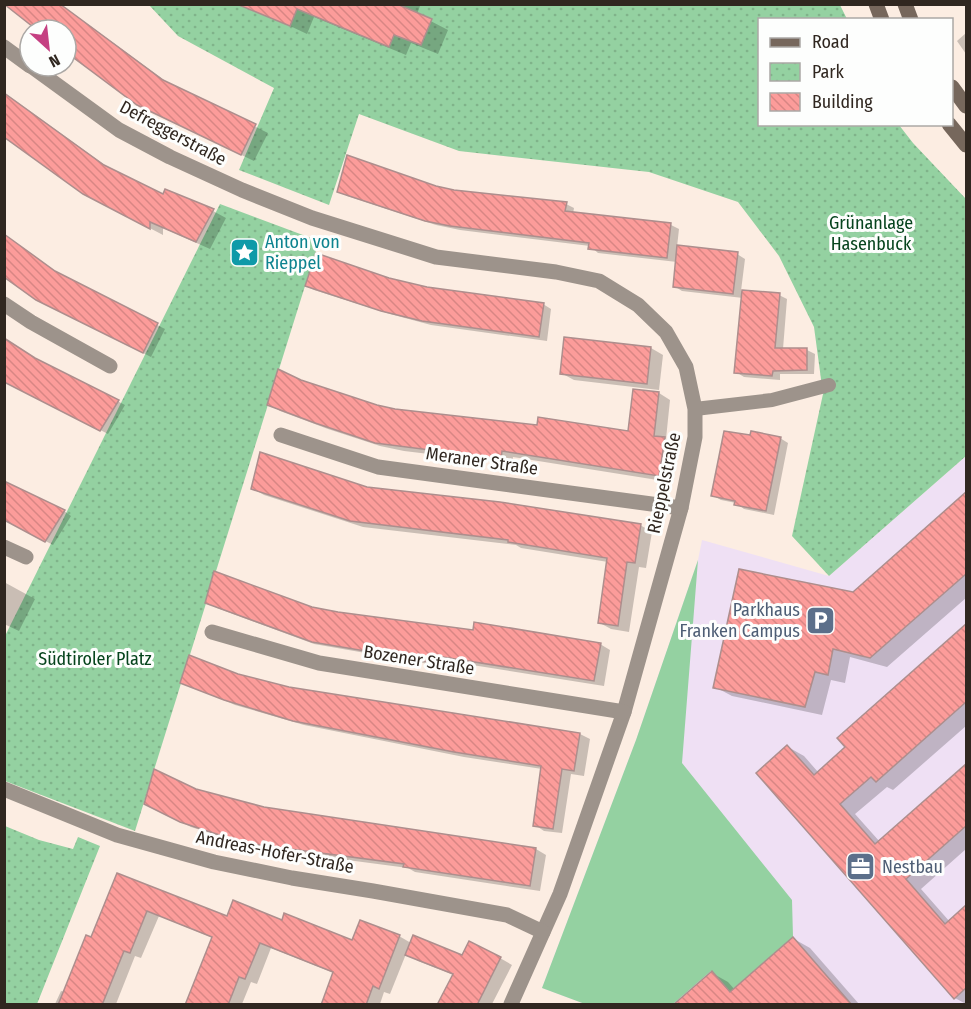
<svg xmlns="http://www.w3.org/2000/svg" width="971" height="1009" viewBox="0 0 971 1009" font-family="'Fira Sans Condensed',sans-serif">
  <defs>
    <pattern id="park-dots" width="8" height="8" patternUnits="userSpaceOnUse" patternTransform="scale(1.5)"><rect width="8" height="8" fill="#94d1a1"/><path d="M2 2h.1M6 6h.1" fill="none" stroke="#80b38a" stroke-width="1.8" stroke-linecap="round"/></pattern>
    <pattern id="building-back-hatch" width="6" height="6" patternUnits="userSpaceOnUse" patternTransform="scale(1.5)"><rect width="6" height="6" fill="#fc9c9a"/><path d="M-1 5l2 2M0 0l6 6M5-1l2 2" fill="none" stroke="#d88684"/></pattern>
  </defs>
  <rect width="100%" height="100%" fill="#fcede2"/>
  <polygon fill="#efe0f4" points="966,456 966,1004 585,1004 542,988 636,740 698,560 702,540 829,576"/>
  <polygon fill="#94d1a1" points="698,560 682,763 792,900 793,937 730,992 711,971 673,1004 585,1004 542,988 636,740"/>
  <g fill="url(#park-dots)">
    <polygon points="149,5 840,5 847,19 760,20 760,124 899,125 913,143 966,199 966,456 829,576 792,536 823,394 814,327 779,256 738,202 649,172 459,151 359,114 329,205 239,170 274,88 178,36"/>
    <polygon points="220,204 319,241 135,831 5,781 4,638"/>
    <polygon points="5,826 39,840 73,849 78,837 100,846 37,1004 5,1004"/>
  </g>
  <g fill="#0003">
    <polygon points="60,4 171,85 268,133 254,161 152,112 66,50 66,30 39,30"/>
    <polygon points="273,4 419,4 420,6 417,14 448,30 438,54 411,43 406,55 314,17 307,34 269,16"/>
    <polygon points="966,33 966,54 957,41"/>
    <polygon points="4,92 113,171 163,196 213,211 226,218 210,249 163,228 163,235 98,201 4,130"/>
    <polygon points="436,187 454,191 566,204 574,208 573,214 671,225 679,229 677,247 737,254 745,259 741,291 779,295 787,299 783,349 807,350 815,354 814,374 780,374 780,380 744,377 736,372 743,298 682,291 674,286 677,262 598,253 590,246 460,230 436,225 347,196 339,191"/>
    <polygon points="61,276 165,329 151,357 46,304"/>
    <polygon points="389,279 426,289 543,304 551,309 547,341 431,325 390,314 314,290 306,286"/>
    <polygon points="4,338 25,354 125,405 108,434 4,380"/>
    <polygon points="651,348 663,355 659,390 574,380 561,373"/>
    <polygon points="300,381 376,407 538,427 630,433 659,393 670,400 666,439 676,445 670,482 513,457 512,464 404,451 380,446 328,429 280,411 269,404"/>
    <polygon points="751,437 780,438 788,443 774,515 744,509 736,503 721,500 712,495"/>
    <polygon points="252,488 367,488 640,525 652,532 646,568 639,567 629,632 611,629 600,623 608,562 521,548 516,545 363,527 264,495"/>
    <polygon points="966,494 966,598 887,667 850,657 845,683 831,680 822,715 732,696 715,687 854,593"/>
    <polygon points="64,511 71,516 53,545 4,519"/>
    <polygon points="4,582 35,599 19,631 4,624"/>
    <polygon points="207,602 312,609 474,632 600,644 610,650 604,686 447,661 446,667 314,644 217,608"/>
    <polygon points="966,626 966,726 893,790 887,787 855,814 880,842 966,766 966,849 921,889 950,922 966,907 966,1004 955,998 788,747 804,756 818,772 847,747 839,738"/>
    <polygon points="238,675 289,688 580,734 590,739 584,776 571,774 562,833 544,831 535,825 542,769 464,757 304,725 235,705 182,682"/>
    <polygon points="155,809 264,809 536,849 546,855 540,891 415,872 408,868 256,848 191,827"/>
    <polygon points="118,875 228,918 283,922 353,942 399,936 411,943 463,957 500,958 512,965 492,1004 439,1004 454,975 418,961 406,954 390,994 384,992 380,1004 323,1004 334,973 271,948 257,984 251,982 242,1004 187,1004 213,938 159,916 141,958 135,956 116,1004 55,1004 61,991 65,992 92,939"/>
    <polygon points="794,939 810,948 859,1004 675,1004 712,973 728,982 735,990"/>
  </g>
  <g fill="url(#building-back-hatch)" stroke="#ad8e8d" stroke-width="1.5">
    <polygon points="4,4 60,4 163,80 256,124 241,155 137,105 66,52 66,30 37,30"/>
    <polygon points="397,4 432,19 421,45 394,35 389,47 297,9 290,26 239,5"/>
    <polygon points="4,93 104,165 163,194 165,189 214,209 196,242 150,222 150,229 83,194 4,137"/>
    <polygon points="347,155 436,186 454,190 567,202 565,211 671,223 667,258 588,249 589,243 450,226 425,221 337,192"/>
    <polygon points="4,234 55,271 158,323 143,353 36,300 4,277"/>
    <polygon points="677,245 738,252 733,294 673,287"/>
    <polygon points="316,253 389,278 427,287 544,303 539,337 422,321 381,311 305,286"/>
    <polygon points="742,290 780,293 775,348 807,348 807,370 773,371 772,376 734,373"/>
    <polygon points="564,337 651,347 647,384 560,374"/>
    <polygon points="4,338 35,358 119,400 100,431 4,382"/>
    <polygon points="278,369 301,380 377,405 395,409 537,425 538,417 628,431 633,389 659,392 654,436 665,437 659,476 502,451 501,459 375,443 315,423 267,405"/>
    <polygon points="724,431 750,435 751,431 781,437 766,511 734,505 735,501 711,496"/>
    <polygon points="260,452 367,487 500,502 641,524 635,563 627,562 618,626 598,623 607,558 508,542 508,540 350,521 251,489"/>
    <polygon points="4,481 65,510 45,542 4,520"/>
    <polygon points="966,492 966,574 870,658 833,649 828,675 815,672 805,707 713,688 739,569 853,592"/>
    <polygon points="214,571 312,607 338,612 473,630 474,622 601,643 594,681 437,656 436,663 312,642 205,603"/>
    <polygon points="966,624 966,702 876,782 871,777 840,804 875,844 966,764 966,826 906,879 945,924 966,905 966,988 954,999 756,773 787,745 814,775 845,747 837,738"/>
    <polygon points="189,655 238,674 289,687 580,733 574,771 562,769 553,829 533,826 541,766 454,752 293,721 224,700 180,683"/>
    <polygon points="154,769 196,789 264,807 536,848 530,886 403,867 404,864 244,843 180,822 144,804"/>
    <polygon points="117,873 227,916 233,900 282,920 284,913 352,940 360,920 400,935 379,989 373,986 366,1005 321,1005 333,972 260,943 245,979 239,977 228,1005 185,1005 212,937 147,911 130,953 124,951 102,1005 58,1005 86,935 91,937"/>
    <polygon points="413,935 462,955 469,941 501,957 477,1005 437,1005 453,974 405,955"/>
    <polygon points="793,937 852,1005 673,1005 712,971 730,992"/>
  </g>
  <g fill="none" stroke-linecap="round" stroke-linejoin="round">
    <polyline stroke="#9d938b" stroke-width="14" points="695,409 772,400 829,385"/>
    <g stroke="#9d938b" stroke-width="15">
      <polyline points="4,47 30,66"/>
      <polyline points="31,66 119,130 170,157 242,190 312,218 436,257 556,272 599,281 638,305 666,332 686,367 695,409 695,437 681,508 624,712 560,894 511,1004"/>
      <polyline points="4,304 31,322 110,366"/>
      <polyline points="281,435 378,467 681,508"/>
      <polyline points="4,547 26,557"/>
      <polyline points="212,632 319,663 624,712"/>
      <polyline points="4,789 117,835 214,862 292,878 373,891 507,915 543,932"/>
    </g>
    <g stroke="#76675c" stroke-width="15">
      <polyline points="876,4 882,20"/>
      <polyline points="905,4 911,20"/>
      <polyline points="952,87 966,106"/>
      <polyline points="949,124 966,145"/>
    </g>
  </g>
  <defs>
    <symbol id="sight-square" viewBox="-11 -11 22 22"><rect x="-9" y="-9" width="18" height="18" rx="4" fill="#0f9aa8" stroke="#fdfefd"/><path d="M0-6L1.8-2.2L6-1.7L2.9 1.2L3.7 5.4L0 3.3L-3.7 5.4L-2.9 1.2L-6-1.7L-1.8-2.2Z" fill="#fff"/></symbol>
    <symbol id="parking-square" viewBox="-11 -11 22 22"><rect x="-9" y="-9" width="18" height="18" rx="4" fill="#5c6f8a" stroke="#fdfefd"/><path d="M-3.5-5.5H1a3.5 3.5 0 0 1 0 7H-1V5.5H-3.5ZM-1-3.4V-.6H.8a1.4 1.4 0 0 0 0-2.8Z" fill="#fff"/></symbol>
    <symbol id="office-square" viewBox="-11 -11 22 22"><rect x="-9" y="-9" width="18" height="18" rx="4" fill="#5c6f8a" stroke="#fdfefd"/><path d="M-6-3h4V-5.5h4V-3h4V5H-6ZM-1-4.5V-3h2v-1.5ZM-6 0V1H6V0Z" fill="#fff"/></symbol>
  </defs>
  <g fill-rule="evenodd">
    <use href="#sight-square" x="228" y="236" width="33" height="33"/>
    <use href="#parking-square" x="804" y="604" width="33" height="33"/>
    <use href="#office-square" x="844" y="850" width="33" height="33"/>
  </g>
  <g text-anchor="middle" stroke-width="6" stroke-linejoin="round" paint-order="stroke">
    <g font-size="18" fill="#302720" stroke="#fdfefd">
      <text transform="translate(173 133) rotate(28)" y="6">Defreggerstraße</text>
      <text transform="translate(482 461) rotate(8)" y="6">Meraner Straße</text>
      <text transform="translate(664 483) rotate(-78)" y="6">Rieppelstraße</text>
      <text transform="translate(419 660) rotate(9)" y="6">Bozener Straße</text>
      <text transform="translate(275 852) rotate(11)" y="6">Andreas-Hofer-Straße</text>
    </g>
    <g font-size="18" fill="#06441d" stroke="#fdfefd">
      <text x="871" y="229">Grünanlage<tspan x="871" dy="21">Hasenbuck</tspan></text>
      <text x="95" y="665">Südtiroler Platz</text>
    </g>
    <g font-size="18" fill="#0d838f" stroke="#fdfefd" text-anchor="start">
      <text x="265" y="248">Anton von<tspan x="265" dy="21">Rieppel</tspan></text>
    </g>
    <g font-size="18" fill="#4e5e75" stroke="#fdfefd" text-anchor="end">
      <text x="800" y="616">Parkhaus<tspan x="800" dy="21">Franken Campus</tspan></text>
      <text x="882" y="873" text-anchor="start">Nestbau</text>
    </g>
  </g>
  <rect width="971" height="1009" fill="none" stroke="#302720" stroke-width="12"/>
  <rect x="758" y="18" width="195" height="108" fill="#fdfefd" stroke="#aba8a5" stroke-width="1.5"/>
  <rect x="770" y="38" width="30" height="9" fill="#76675c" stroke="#aba8a5" stroke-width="1.5"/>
  <text x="812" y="48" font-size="18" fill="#302720">Road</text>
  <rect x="770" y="63" width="30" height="18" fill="url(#park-dots)" stroke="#aba8a5" stroke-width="1.5"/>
  <text x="812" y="78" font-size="18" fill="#302720">Park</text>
  <rect x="770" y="93" width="30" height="18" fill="url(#building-back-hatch)" stroke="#aba8a5" stroke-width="1.5"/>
  <text x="812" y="108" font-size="18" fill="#302720">Building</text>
  <g transform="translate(48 48) rotate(153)"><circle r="28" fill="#fdfefd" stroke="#aba8a5" stroke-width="1.5"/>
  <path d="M0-4.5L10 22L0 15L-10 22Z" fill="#c54082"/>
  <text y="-9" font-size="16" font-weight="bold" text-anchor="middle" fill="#302720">N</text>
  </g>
</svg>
